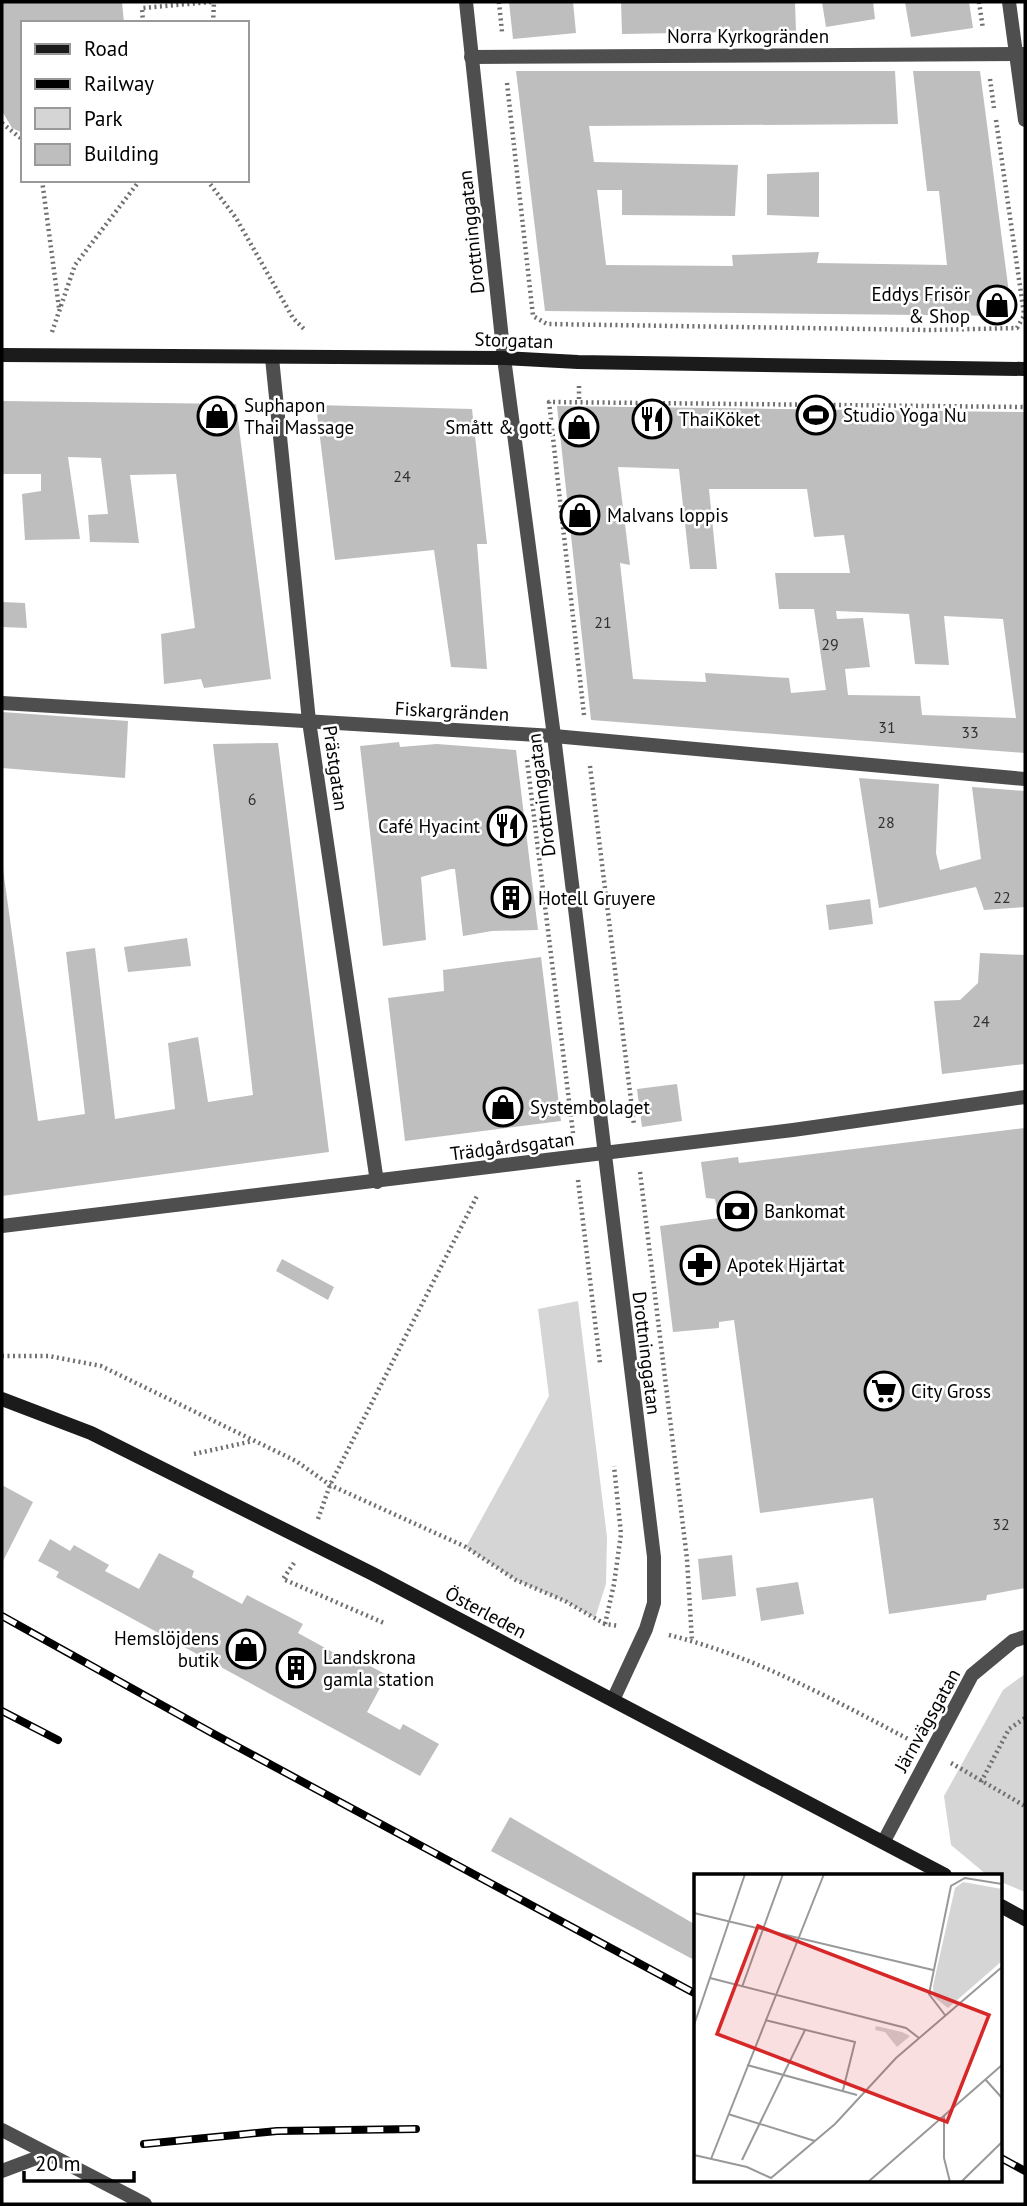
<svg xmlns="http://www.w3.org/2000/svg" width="1027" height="2206" viewBox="0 0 1027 2206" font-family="'PT Sans',sans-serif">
  <rect width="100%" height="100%" fill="#fff"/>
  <g fill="#d5d5d5">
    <polygon points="578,1301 607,1537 606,1584 595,1618 565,1601 516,1580 466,1547 549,1396 538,1309"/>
    <polygon points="1025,1674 1025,1892 1001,1882 1001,1875 987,1875 951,1845 944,1796 1003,1690"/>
  </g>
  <g fill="#bebebe" fill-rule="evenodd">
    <polygon points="2,2 122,2 124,23 23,23 23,133 12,128 2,111"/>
    <polygon points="509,2 573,2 576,33 513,39"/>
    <polygon points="621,2 795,2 796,31 622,34"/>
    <polygon points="822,2 873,2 875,19 826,27"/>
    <polygon points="905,2 969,2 973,28 911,37"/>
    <polygon points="516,71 895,71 898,124 589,126 594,162 738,165 735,216 622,215 622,190 597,190 606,265 733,266 732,255 819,252 817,263 947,265 939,191 927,191 913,71 980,71 1012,316 545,311"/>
    <polygon points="819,172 819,217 767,215 767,174"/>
    <polygon points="2,401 236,404 271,679 204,688 201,679 164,684 161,634 195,628 176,474 130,475 139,543 90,542 88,515 108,514 101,458 68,457 80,539 25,540 22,494 41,491 41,474 2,474"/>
    <polygon points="316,405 472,409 487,544 477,544 487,669 451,667 434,550 335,560"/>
    <path d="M557,406L1025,412V753L591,720ZM618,467L679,469L690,569H717L709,489H807L814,537L844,535L850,573H775L779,609H814L826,690L791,693L789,678L705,673L706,682L633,679L620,563L630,565ZM836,611L909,614L915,664L949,665L944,616L1003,619L1016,718L922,715L920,696L848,695L845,669L870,667L863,618L837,619Z"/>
    <polygon points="2,602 25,603 27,628 2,627"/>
    <polygon points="2,712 128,721 125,778 2,768"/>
    <polygon points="399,742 400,747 437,744 516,750 538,930 492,931 463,936 455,869 451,869 421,877 426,940 383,946 360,746"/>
    <polygon points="278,743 329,1152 2,1196 2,862 38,1121 85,1114 66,952 95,948 115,1119 175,1109 168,1043 198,1037 208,1102 253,1095 213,744"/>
    <polygon points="859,778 939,784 936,853 940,870 981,859 972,787 1025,791 1025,907 984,910 976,887 879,908"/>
    <polygon points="870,899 873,924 829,930 826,905"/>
    <polygon points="187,938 191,966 128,972 124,947"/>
    <polygon points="980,953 1025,955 1025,1064 942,1074 934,1001 960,1000 978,983"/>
    <polygon points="541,957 561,1121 405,1141 388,998 444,991 443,970"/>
    <polygon points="677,1084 682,1121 642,1127 637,1089"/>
    <polygon points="1025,1128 1025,1588 987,1595 986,1600 889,1614 873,1498 760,1513 734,1320 719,1322 719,1328 673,1332 660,1226 719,1218 715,1199 706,1198 701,1162 738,1157 739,1163"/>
    <polygon points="282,1259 334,1287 328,1300 276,1271"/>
    <polygon points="2,1485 33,1502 2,1563"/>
    <polygon points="50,1539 70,1551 74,1545 109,1565 105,1571 139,1589 159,1553 194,1571 192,1577 242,1604 247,1595 303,1624 298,1633 349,1661 351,1656 387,1675 367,1712 400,1730 403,1724 439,1744 420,1776 56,1577 59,1572 38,1561"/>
    <polygon points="732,1555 736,1596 702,1600 698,1559"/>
    <polygon points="798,1582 804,1614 761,1621 756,1588"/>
    <polygon points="510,1817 696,1925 696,1961 491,1851"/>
  </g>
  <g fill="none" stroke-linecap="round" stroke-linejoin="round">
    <g stroke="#707070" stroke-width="4.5" stroke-dasharray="2 3.5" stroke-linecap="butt">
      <polyline points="499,2 502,32"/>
      <polyline points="979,2 983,29"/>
      <polyline points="143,23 142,8 211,2"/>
      <polyline points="213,23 214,2"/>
      <polyline points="990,79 994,108"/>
      <polyline points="507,83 533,316 547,324 930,330 1017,328 1025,314"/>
      <polyline points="996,120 1024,314"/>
      <polyline points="2,123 23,140"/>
      <polyline points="42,180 59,308"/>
      <polyline points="207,180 236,218 293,318 306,331"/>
      <polyline points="52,332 75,265 140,180"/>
      <polyline points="579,386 579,402"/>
      <polyline points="584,715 549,402 1025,407"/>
      <polyline points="527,760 573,1133"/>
      <polyline points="590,766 634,1125"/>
      <polyline points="640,1172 687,1559 692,1641"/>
      <polyline points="578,1180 600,1363"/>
      <polyline points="2,1356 49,1356 101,1366 296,1461 330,1485 466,1547 516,1580 565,1601 605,1624 619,1626"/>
      <polyline points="194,1454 253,1441"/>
      <polyline points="318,1519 330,1485 478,1194"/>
      <polyline points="294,1563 283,1579 384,1623"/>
      <polyline points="605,1624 614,1584 621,1534 614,1466"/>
      <path d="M669,1635C754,1656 832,1699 910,1740"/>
      <polyline points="951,1763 1025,1806"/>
      <polyline points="981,1782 1009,1729 1025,1718"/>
    </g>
    <g stroke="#4e4e4e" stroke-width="14">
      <polyline points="466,2 504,358 554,736 654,1557 654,1603 646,1629 613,1700"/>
      <polyline points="1009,2 1025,120"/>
      <polyline points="471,57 1025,54"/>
      <polyline points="272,358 309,721 377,1182"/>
      <polyline points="2,703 554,736 1025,779"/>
      <polyline points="2,1226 793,1130 1025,1097"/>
      <polyline points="884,1841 972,1675 1013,1641 1025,1637"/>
      <polyline points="2,2130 145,2204"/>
      <polyline points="2,2171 47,2154"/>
    </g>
    <g stroke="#1b1b1b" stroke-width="14">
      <polyline points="2,355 504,358 578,362 1025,369"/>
      <polyline points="2,1399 91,1433 373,1574 945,1875"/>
      <polyline points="1001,1906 1025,1919"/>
    </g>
    <defs>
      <g id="rail">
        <polyline points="2,1616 212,1733 696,1994"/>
        <polyline points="2,1711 58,1740"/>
        <polyline points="144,2144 277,2131 416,2129"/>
        <polyline points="1001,2158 1025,2171"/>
      </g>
    </defs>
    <use href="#rail" stroke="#000" stroke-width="8"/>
    <use href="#rail" stroke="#fff" stroke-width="5" stroke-dasharray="16" stroke-linecap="butt"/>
  </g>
  <defs>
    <symbol id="shop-ring" viewBox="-11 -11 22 22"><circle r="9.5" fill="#fff" stroke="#000" stroke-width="1.5"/><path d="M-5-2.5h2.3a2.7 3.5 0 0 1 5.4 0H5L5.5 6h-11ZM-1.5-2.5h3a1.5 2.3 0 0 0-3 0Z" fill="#000"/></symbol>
    <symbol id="stadium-ring" viewBox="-11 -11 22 22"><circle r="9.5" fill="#fff" stroke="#000" stroke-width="1.5"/><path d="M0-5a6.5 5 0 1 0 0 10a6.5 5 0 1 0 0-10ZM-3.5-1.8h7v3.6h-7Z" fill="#000"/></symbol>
    <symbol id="restaurant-ring" viewBox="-11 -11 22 22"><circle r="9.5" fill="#fff" stroke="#000" stroke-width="1.5"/><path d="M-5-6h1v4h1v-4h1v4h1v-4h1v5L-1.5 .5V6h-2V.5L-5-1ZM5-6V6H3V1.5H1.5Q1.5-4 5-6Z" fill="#000"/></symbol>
    <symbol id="building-ring" viewBox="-11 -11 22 22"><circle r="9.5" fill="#fff" stroke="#000" stroke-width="1.5"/><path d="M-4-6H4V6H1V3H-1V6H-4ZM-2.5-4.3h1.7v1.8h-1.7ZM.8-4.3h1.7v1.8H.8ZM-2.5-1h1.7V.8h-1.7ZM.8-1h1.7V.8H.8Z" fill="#000"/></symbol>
    <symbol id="bank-ring" viewBox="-11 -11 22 22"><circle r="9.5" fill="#fff" stroke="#000" stroke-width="1.5"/><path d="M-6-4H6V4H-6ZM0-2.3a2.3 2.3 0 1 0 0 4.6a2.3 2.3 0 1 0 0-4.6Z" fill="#000"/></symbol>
    <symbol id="pharmacy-ring" viewBox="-11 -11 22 22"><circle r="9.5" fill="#fff" stroke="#000" stroke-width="1.5"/><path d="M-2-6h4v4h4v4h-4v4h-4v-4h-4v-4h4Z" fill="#000"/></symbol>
    <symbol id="supermarket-ring" viewBox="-11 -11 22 22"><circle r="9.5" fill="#fff" stroke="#000" stroke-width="1.5"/><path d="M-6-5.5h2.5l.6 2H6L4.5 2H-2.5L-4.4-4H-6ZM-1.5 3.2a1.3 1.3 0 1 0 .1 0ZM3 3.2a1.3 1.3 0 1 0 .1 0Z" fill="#000"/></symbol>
  </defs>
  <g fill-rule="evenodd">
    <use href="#shop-ring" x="975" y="283" width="44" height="44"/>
    <use href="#stadium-ring" x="794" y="393" width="44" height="44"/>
    <use href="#shop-ring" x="195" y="394" width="44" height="44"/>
    <use href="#restaurant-ring" x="630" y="397" width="44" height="44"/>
    <use href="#shop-ring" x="557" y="405" width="44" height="44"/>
    <use href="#shop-ring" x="558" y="493" width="44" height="44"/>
    <use href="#restaurant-ring" x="485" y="804" width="44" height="44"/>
    <use href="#building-ring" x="489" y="876" width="44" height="44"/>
    <use href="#shop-ring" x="481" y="1085" width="44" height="44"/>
    <use href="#bank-ring" x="715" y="1189" width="44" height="44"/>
    <use href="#pharmacy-ring" x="678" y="1243" width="44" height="44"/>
    <use href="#supermarket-ring" x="862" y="1369" width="44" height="44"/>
    <use href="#shop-ring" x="224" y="1627" width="44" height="44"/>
    <use href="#building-ring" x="274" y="1646" width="44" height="44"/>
  </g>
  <g text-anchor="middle" stroke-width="5" stroke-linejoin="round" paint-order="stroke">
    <g font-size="16" fill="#303030">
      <text x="402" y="482">24</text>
      <text x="603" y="628">21</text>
      <text x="830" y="650">29</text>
      <text x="887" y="733">31</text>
      <text x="970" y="738">33</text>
      <text x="252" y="805">6</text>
      <text x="886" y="828">28</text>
      <text x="1002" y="903">22</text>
      <text x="981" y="1027">24</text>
      <text x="1001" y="1530">32</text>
    </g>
    <g font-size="19" fill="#000" stroke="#fff">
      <text x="748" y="43">Norra Kyrkogränden</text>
      <text transform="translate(471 232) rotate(-96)" y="7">Drottninggatan</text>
      <text transform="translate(514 340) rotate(2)" y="7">Storgatan</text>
      <text transform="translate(452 711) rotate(3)" y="7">Fiskargränden</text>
      <text transform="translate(336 768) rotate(82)" y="7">Prästgatan</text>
      <text transform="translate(541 795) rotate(-97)" y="7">Drottninggatan</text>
      <text transform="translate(512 1146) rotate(-7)" y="7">Trädgårdsgatan</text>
      <text transform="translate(647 1353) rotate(83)" y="7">Drottninggatan</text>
      <text transform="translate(486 1612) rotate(28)" y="7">Österleden</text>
      <text transform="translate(927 1720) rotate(-61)" y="7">Järnvägsgatan</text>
    </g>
    <g font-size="19" fill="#000" stroke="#fff" text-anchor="start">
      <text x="970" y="301" text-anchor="end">Eddys Frisör<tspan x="970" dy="22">&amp; Shop</tspan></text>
      <text x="244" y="412">Suphapon<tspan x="244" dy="22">Thai Massage</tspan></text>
      <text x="843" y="422">Studio Yoga Nu</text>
      <text x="679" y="426">ThaiKöket</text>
      <text x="552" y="434" text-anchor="end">Smått &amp; gott</text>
      <text x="607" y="522">Malvans loppis</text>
      <text x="480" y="833" text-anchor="end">Café Hyacint</text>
      <text x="538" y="905">Hotell Gruyere</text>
      <text x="530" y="1114">Systembolaget</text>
      <text x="764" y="1218">Bankomat</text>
      <text x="727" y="1272">Apotek Hjärtat</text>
      <text x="911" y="1398">City Gross</text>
      <text x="219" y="1645" text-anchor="end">Hemslöjdens<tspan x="219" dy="22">butik</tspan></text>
      <text x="323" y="1664">Landskrona<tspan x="323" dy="22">gamla station</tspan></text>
    </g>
  </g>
  <g transform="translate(694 1874)">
    <rect width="308" height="308" fill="#fff"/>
    <path d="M269,8L308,15V87L254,134L240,123L239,112L261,14ZM182,152L208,158L216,162L203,173L191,158L181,156Z" fill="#d5d5d5"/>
    <path fill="none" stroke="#999" stroke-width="2" d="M0,39L239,96M16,104L212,154L225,164M48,113L89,0M251,141L235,120L257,12L271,4L308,10M71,146L161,168L149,216M0,151L51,0M53,191L163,221M291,205L308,224M34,240L121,267M250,242V284L256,308M0,281L53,293L77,304L141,250L202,184L308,93M17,285L130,0M48,286L111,156M174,308L308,191M267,308L308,268"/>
    <path fill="#d62828" fill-opacity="0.15" stroke="#d62828" stroke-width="3.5" d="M64,52L295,141L253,248L23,160Z"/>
    <rect width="308" height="308" fill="none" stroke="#000" stroke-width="3.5"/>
  </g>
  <rect width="1027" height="2206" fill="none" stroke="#000000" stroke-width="7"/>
  <rect x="21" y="21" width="228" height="161" fill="#ffffff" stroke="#999999" stroke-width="2"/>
  <rect x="35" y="44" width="35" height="10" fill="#1b1b1b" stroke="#999999" stroke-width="2"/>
  <text x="84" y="56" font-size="21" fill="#000000">Road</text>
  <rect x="35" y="79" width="35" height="10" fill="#000000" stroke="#999999" stroke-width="2"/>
  <text x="84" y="91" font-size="21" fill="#000000">Railway</text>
  <rect x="35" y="108" width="35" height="21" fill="#d5d5d5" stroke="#999999" stroke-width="2"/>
  <text x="84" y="126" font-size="21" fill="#000000">Park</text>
  <rect x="35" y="144" width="35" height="21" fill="#bebebe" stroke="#999999" stroke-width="2"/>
  <text x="84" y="161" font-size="21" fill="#000000">Building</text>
  <path d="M24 2171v10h110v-10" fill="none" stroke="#000000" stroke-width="3.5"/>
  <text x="35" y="2171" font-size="21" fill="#000000" stroke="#ffffff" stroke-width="5" paint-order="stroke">20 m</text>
</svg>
